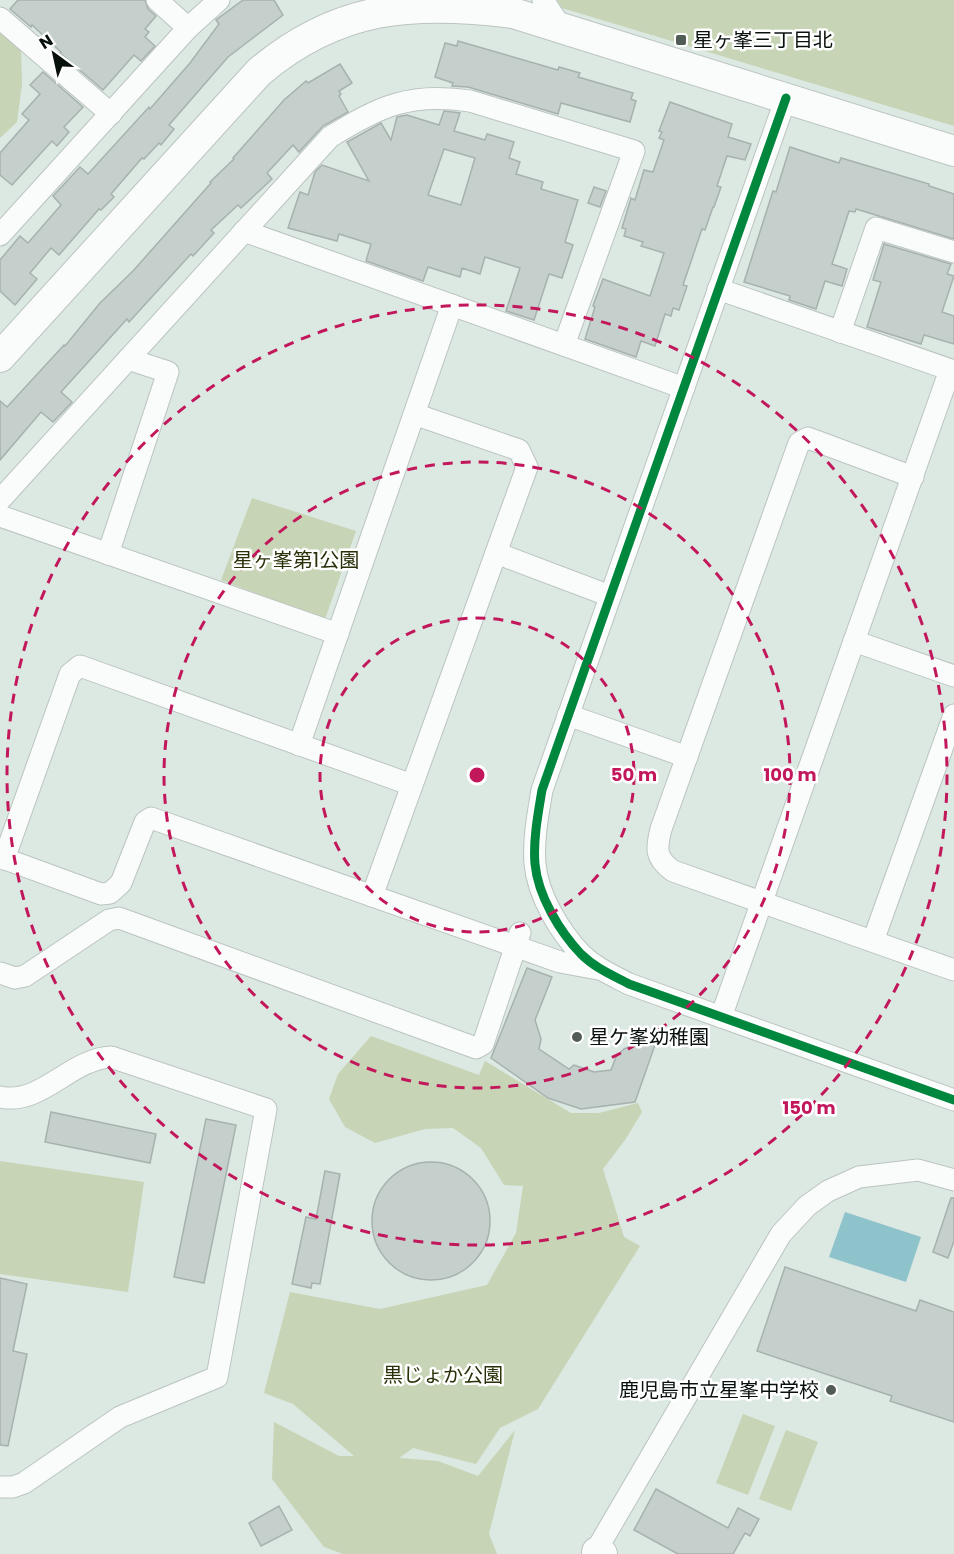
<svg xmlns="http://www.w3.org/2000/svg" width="954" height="1554" viewBox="0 0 954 1554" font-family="Poppins,'Noto Sans JP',sans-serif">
  <rect width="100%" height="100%" fill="#dce8e2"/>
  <g fill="#c7d4b5">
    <polygon points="557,0 954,0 954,126 562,8"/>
    <polygon points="0,32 21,51 22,84 17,122 0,138"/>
    <polygon points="252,498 356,531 325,619 221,580"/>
    <polygon points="371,1036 479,1075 485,1061 571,1113 599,1113 638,1103 642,1112 625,1140 603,1169 624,1237 640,1246 538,1409 500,1428 476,1464 413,1448 399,1458 438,1461 478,1476 515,1430 489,1534 497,1554 343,1554 324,1547 272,1479 274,1422 339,1456 354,1456 293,1404 264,1393 290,1292 380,1309 487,1285 516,1233 523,1186 504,1185 481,1148 453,1128 425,1129 375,1143 345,1127 329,1099 338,1074"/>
    <polygon points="0,1161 144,1182 128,1292 0,1274"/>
    <polygon points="743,1414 775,1426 748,1495 716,1483"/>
    <polygon points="786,1430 818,1442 791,1511 759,1499"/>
  </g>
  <polygon fill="#8fc3cc" points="845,1212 921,1237 906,1282 829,1257"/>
  <g fill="#c5d0cc" stroke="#a7b1ae" stroke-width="1.5" fill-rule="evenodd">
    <polygon points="18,0 145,0 148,9 156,16 145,29 149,32 145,37 155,46 141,61 134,55 103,90 60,53 61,52 32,25 31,27 10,9"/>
    <polygon points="243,0 274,0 283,15 228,57 169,125 174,129 161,145 159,143 144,159 142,158 111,194 114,197 101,210 99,209 59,255 51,248 30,273 37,279 15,305 0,291 0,260 20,236 28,243 61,205 53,196 80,167 88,174 149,107 150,109 190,63 219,24 216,20"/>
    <polygon points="458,41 558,70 559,67 580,73 578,77 633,93 631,99 636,101 630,122 561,103 558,114 468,87 452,86 453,83 435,77 445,43 457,46"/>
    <polygon points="340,64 352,83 339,91 341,94 339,96 348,112 323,126 299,152 293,145 267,173 272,179 241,208 238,205 211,230 214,233 193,256 191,254 129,322 127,319 61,392 72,402 53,422 41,412 0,460 0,401 7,407 64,345 65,346 100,303 133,271 211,183 210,182 234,159 233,158 284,100 306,81 308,83"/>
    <polygon points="43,72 83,107 64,127 69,132 57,146 52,141 12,185 0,175 0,153 29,120 22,114 40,94 30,85"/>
    <polygon points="670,102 732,124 728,137 751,144 745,160 727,156 717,186 721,187 714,207 713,207 705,230 702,229 683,285 687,286 679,310 673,308 671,316 665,314 655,346 641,341 636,357 585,339 595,307 593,306 603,279 650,296 664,253 641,246 643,242 624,236 626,229 622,228 631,198 635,200 644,170 653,172 664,140 659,138 662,132 659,131"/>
    <path d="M444,111L460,113L454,131L485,140L487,134L514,142L509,158L520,162L516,174L543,182L541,189L578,200L565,242L573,245L562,278L549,274L534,320L506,311L520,268L485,257L480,274L462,268L460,277L428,267L423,281L366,261L371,244L339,234L337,241L288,228L300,192L308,195L315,172L322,165L369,181L347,142L381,123L391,140L397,117L407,115L439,125ZM444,149L475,158L461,205L428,195Z"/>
    <polygon points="790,147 839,163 841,158 929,184 929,186 954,194 954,239 856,209 855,212 849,211 832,264 847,269 842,286 825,281 816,309 789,300 790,296 744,282 773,191 776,192"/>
    <polygon points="594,187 606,191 600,207 588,203"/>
    <polygon points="884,244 951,264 947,274 954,276 942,312 954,316 954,344 924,335 921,344 867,327 881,282 873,280"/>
    <polygon points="527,968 552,977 535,1020 541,1039 539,1049 569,1069 574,1065 594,1072 611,1070 616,1057 624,1049 638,1043 655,1045 635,1102 581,1109 548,1098 491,1058"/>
    <polygon points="51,1112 156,1134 150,1163 45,1142"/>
    <polygon points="206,1119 236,1125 204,1283 174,1277"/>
    <circle cx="431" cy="1221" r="59"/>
    <polygon points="325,1171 340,1174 320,1284 312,1283 311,1288 292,1284 306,1217 316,1219"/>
    <polygon points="951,1198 954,1198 954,1241 948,1258 933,1252"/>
    <polygon points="785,1267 916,1311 920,1300 954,1312 954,1422 890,1401 892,1396 757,1351"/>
    <polygon points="0,1278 27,1284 13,1351 27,1354 8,1446 0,1445"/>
    <polygon points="656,1489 728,1528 738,1508 759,1519 750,1536 745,1533 733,1554 678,1554 634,1530"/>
    <polygon points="279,1506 292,1530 261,1546 249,1523"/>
  </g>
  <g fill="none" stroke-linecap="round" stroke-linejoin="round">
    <defs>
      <g id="street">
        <polyline points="157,0 188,28"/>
        <polyline points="543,0 561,27"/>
        <polyline points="0,18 111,114"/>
        <path d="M786,98L542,790C538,814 533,840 535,864C538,896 560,932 581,954C595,968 612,975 629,984L954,1100"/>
        <polyline points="244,231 684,388"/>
        <polyline points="0,235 188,28 219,0"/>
        <polyline points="718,289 954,371"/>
        <polyline points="840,332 876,228 954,252"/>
        <path d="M913,477L808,438L799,443L661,829C656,849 655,858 673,871L954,970"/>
        <path d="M0,500L330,137C380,106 410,92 470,101L634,151L564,345"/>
        <polyline points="0,516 338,634"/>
        <polyline points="496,553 610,596"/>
        <polyline points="108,554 168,372 128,359"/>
        <polyline points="854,641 954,676"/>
        <polyline points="568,715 687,757"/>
        <polyline points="299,745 452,305"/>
        <polyline points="0,857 101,894 110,893 121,883 145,822 151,818 560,962 598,969"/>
        <polyline points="4,859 70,674 80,666 412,785"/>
        <polyline points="372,896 527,467 519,450 414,414"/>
        <polyline points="873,941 954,715"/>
        <polyline points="0,973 15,978 25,976 109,920 119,918 476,1048 483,1044 520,933"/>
        <polyline points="721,1017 950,370"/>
        <path d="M0,1097C41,1106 70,1059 111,1057L266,1109L217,1377L120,1417L24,1483L13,1487H0"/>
        <polyline points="594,1554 781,1234 807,1206 828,1191 859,1177 918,1170 954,1180"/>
      </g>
      <g id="secondary">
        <path d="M0,357L259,72C337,6 413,0 513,13L954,151"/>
        <polyline points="597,1552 602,1554"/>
      </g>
    </defs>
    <use href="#street" stroke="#bbc4c0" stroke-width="23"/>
    <use href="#secondary" stroke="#bbc4c0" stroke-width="32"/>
    <use href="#street" stroke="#fafcfb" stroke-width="21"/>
    <use href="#secondary" stroke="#fafcfb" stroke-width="30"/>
    <defs>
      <path id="cycleway" d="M786,98L542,790C538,814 533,840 535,864C538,896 560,932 581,954C595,968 612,975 629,984L954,1100"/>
    </defs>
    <use href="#cycleway" stroke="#fff" stroke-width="13"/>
    <use href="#cycleway" stroke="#00873e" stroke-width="9"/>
  </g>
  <g fill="none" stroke="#c2185b" stroke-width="3" stroke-dasharray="10 8">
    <circle cx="477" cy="775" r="157"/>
    <circle cx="477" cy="775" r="313"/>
    <circle cx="477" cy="775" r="470"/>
  </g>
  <g fill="#525c57" stroke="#fff" stroke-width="2">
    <rect x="675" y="34" width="12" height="12" rx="3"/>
    <circle cx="577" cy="1037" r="6"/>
    <circle cx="831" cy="1390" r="6"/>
  </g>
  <g text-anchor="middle" stroke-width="5" stroke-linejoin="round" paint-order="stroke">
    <g font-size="20" fill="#08100c" stroke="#fff" text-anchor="start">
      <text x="693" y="47">星ヶ峯三丁目北</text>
      <text x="589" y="1044">星ケ峯幼稚園</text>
      <text x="819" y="1397" text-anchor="end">鹿児島市立星峯中学校</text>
    </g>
    <g font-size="20" fill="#283108" stroke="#fff">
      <text x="296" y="567">星ヶ峯第1公園</text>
      <text x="443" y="1382">黒じょか公園</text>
    </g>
  </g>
  <circle cx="477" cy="775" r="9" fill="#c2185b" stroke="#fff" stroke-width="3"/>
  <g font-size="18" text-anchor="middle" font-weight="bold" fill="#c2185b" stroke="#fff" stroke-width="5" stroke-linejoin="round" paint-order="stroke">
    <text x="634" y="781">50 m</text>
    <text x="790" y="781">100 m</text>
    <text x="809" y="1114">150 m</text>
  </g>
  <g transform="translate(54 54) rotate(327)" stroke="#ffffff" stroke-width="4.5" paint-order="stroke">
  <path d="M0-4.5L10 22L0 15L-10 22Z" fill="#08100c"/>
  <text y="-9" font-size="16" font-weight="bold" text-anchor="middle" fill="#08100c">N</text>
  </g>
</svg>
